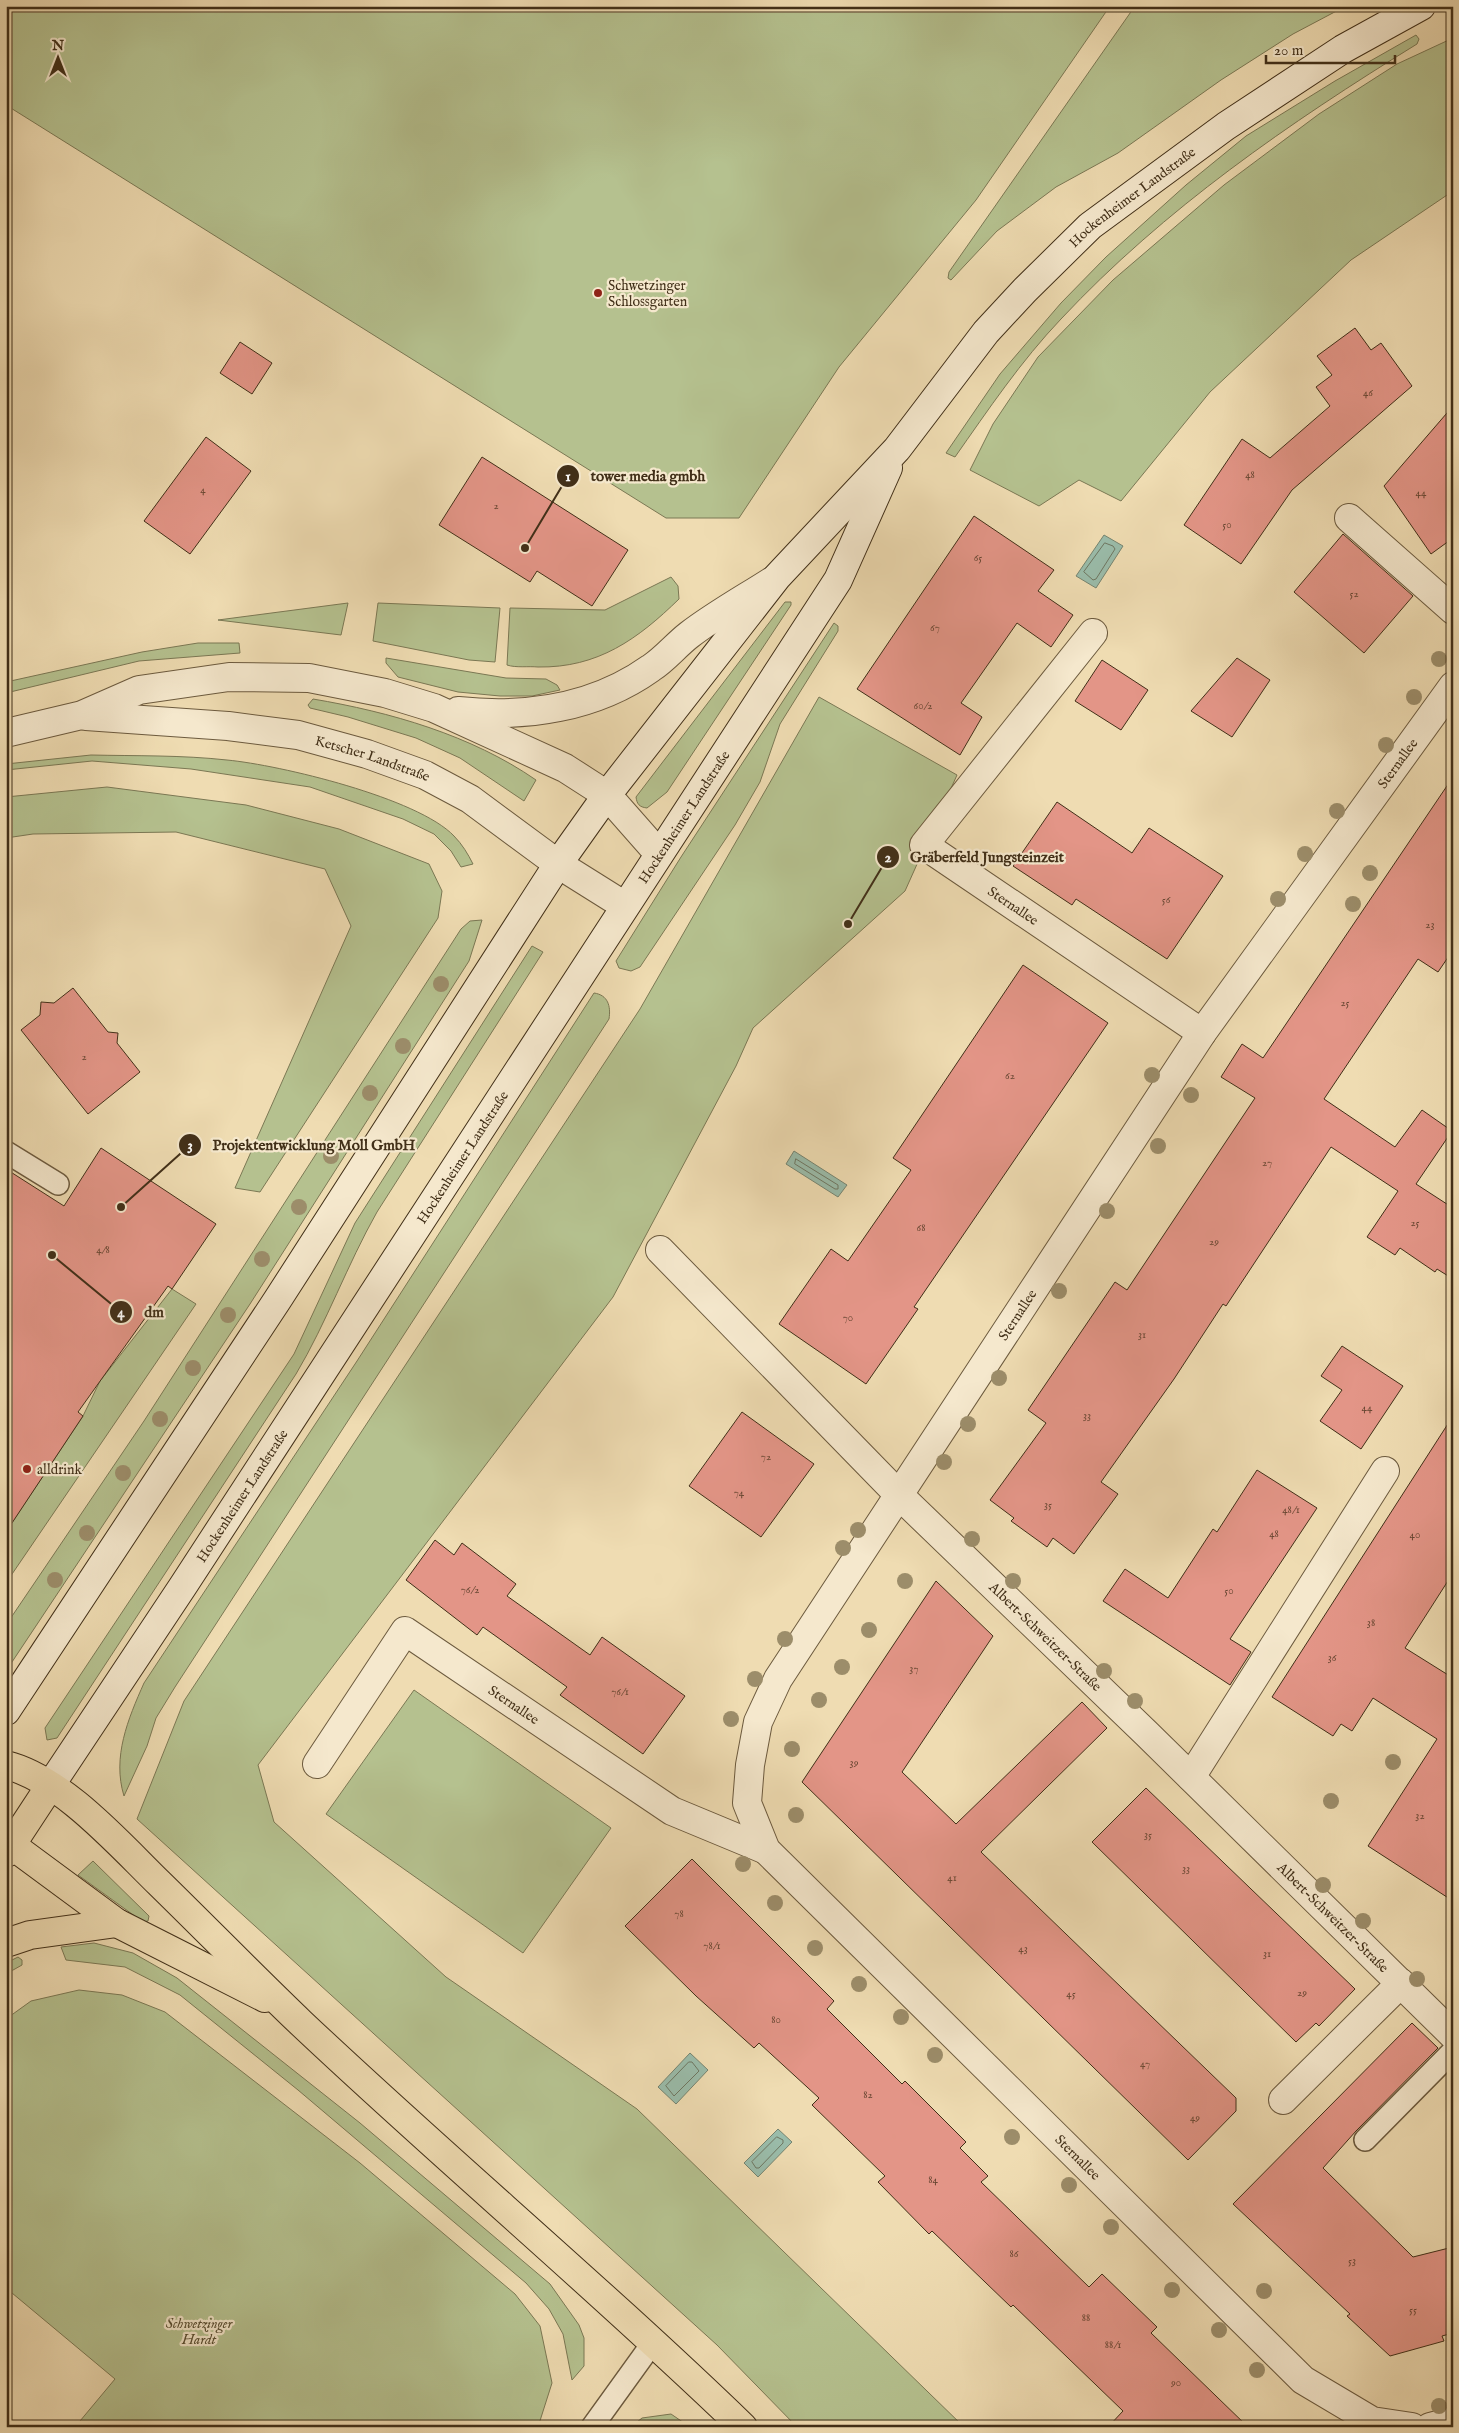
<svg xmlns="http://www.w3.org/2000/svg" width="1459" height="2433" viewBox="0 0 1459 2433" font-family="'IM FELL English',serif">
  <rect width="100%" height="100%" fill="#efdcb2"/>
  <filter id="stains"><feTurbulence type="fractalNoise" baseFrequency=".004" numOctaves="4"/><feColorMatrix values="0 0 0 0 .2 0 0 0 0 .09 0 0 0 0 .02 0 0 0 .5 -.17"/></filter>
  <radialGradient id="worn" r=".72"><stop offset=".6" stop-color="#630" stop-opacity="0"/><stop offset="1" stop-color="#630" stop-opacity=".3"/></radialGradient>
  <g fill="#b5c18f" stroke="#7b7854">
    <polygon points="6,6 1110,6 976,200 839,367 739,518 666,518 6,105"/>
    <polygon points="1135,6 1346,6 1293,34 1221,80 1118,153 1056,187 997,231 951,280 948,278 949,272"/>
    <path d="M1416,35L1419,39L1417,44C1289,123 1164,209 1061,319C1021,361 988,410 955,457L946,453L1000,374L1061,303L1106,257L1186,185L1246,136L1335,81Z"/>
    <polygon points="1453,38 1453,191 1351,260 1210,392 1121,501 1079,480 1039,506 970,470 993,424 1038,357 1113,280 1224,185 1319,114 1397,64"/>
    <path d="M671,577L678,586L679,599C638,639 598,668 538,667C528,666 516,668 507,665L510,608L605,610Z"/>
    <path d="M785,602H791V605L667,792L647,808C639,807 637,804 636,797Z"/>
    <polygon points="348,603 341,635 218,620"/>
    <polygon points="378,603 500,608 495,662 469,660 373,641"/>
    <polygon points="834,623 838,626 838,631 780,724 760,782 735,825 640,967 631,971 619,968 616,961 681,857"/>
    <polygon points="198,643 239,643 240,653 139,661 6,693 6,682 142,652"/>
    <polygon points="386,658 506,678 546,679 557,685 560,690 532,696 500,696 458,692 398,677 386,663"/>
    <polygon points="819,697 957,775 905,891 753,1028 736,1066 613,1297 258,1765 274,1822 446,1977 637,2109 964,2427 797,2427 717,2345 137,1819 184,1701 640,1009"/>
    <path d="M313,699C390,712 471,735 536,780L524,801L460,758L416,738L348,717L310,708L308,705Z"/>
    <path d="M91,755C136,756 182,755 227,760C280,765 418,798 454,836C462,844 468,854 473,864L461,867L451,851L434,834L403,819L310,787L191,769L92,761L6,770V764Z"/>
    <polygon points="107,787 246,805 339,829 429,864 442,891 438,918 260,1192 235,1188 351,926 325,869 176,832 33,834 6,838 6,797"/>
    <polygon points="482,920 469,961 250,1304 6,1671 6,1625 144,1421 461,929 470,921"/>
    <path d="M532,946L543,952L377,1212C347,1265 327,1322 296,1374L57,1738L47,1740L45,1728L294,1354L355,1223Z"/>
    <path d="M594,993C608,995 611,1006 609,1019L175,1687L156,1718L147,1746L124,1796C112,1757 128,1719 144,1683L357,1361Z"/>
    <polygon points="172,1289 196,1304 8,1580 6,1579 6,1522 11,1524 83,1416 100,1381"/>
    <polygon points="414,1690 611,1828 523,1953 326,1814"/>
    <polygon points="93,1861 149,1916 148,1921 143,1922 78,1875"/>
    <polygon points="94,1943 133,1953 177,1978 360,2123 550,2284 579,2325 584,2338 584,2366 572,2380 563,2334 549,2309 526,2283 298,2090 180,1995 125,1967 66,1960 61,1947"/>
    <polygon points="18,1957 22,1960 22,1965 6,1974 6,1963"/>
    <polygon points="79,1990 122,1995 165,2012 360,2163 515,2294 540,2326 552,2383 538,2427 75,2427 115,2379 6,2288 6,2019 31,2001"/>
    <polygon points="671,2414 690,2427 631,2427 642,2418"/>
  </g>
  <g fill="#9abcaa" stroke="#768470">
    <polygon points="1104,535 1123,546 1096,588 1076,576"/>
    <polygon points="794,1151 847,1185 838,1197 786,1164"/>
    <polygon points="690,2053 708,2070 676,2104 658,2087"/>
    <polygon points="778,2129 792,2142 758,2177 744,2163"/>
  </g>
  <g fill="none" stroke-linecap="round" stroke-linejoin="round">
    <g stroke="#6e7661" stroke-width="1">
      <polygon points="1105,543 1113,546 1115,549 1096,579 1093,580 1084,572"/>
      <polygon points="796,1159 838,1185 838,1189 835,1189 795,1164"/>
      <polygon points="689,2062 692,2062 699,2071 674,2096 666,2086"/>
      <polygon points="777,2137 783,2140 783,2143 759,2168 756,2168 752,2162"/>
    </g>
  </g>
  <g fill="#e39587" stroke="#412f18">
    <polygon points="1355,328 1371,350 1381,343 1412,386 1292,490 1241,564 1184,525 1242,439 1270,458 1330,406 1316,387 1332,375 1317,356"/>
    <polygon points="240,342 272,363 252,394 220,373"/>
    <polygon points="1453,406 1453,538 1431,554 1384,486"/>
    <polygon points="206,437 251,471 190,554 144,521"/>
    <polygon points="482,457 628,550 592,606 537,571 530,582 439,525"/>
    <polygon points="974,516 1054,570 1038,591 1073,615 1051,647 1017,623 961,703 982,717 960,755 857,689"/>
    <polygon points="1343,534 1413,596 1364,653 1294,592"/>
    <polygon points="1237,658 1270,680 1232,737 1191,711"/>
    <polygon points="1102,660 1148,690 1121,730 1075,701"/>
    <polygon points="1453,777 1453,950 1438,972 1418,959 1324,1099 1395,1147 1422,1110 1452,1131 1416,1184 1453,1208 1453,1279 1437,1269 1435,1272 1400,1248 1395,1255 1367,1237 1398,1191 1331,1147 1226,1306 1223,1304 1174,1379 1101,1482 1118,1494 1074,1554 1053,1538 1047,1547 1011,1521 1014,1518 990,1500 1046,1423 1028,1410 1115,1282 1127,1290 1255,1098 1221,1077 1242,1044 1263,1058"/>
    <polygon points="1057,802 1132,853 1149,828 1223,876 1167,959 1076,899 1072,905 1013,866"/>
    <polygon points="1023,965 1108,1023 914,1307 918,1309 866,1384 779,1324 831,1249 848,1261 911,1170 893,1158"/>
    <polygon points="73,988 108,1032 118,1033 117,1043 140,1072 88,1114 21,1030 40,1015 41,1002 54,1003"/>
    <polygon points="101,1148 216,1224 172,1289 168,1286 78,1412 83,1416 6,1532 6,1169 64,1206"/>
    <polygon points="1342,1346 1403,1386 1361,1449 1320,1421 1342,1390 1321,1376"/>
    <polygon points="742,1412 814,1464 761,1537 689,1486"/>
    <polygon points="1453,1416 1453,1573 1405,1648 1453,1678 1453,1901 1368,1846 1437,1739 1373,1698 1352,1731 1341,1724 1333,1736 1272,1697"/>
    <polygon points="1257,1470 1317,1508 1230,1639 1251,1652 1230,1685 1103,1601 1125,1569 1168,1598 1213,1529 1217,1532"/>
    <polygon points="435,1540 454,1555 462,1543 516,1584 507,1596 590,1655 602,1637 685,1696 643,1754 560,1695 567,1687 483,1627 477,1635 406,1580"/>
    <polygon points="936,1581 993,1636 902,1772 956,1824 1082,1702 1107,1728 981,1852 1236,2098 1236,2111 1188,2160 802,1782"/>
    <polygon points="1146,1788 1355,1989 1319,2026 1316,2023 1296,2042 1092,1842"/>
    <polygon points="692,1859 834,2001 827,2009 902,2084 905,2081 966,2142 960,2148 988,2176 981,2182 1089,2287 1102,2274 1157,2327 1151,2333 1248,2427 1108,2427 1123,2411 1013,2305 1011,2307 932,2231 929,2234 878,2182 885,2176 812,2105 819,2098 759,2043 754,2048 696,1996 625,1926"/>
    <polygon points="1412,2023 1438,2048 1356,2131 1323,2168 1413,2257 1453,2247 1453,2333 1442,2336 1444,2341 1390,2356 1347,2316 1350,2314 1233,2204"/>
  </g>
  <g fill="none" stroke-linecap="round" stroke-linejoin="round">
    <defs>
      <g id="service">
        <polyline points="6,1152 58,1184"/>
        <polyline points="1365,2140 1453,2051"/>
        <polyline points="592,2427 654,2341"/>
      </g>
      <g id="minor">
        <polyline points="1349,518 1453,610"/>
        <path id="s1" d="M1093,633L924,845L1202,1033"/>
        <path id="s2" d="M660,1250L900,1496L1147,1734L1453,2035"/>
        <path id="s3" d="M317,1764L405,1631L672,1811L766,1850"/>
        <polyline points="1191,1777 1385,1471"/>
        <polyline points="1283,2100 1401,1983"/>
        <path id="s4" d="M1412,2427L1372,2421L1303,2380L766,1850L747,1803L750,1765L758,1722L778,1679L1202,1033L1453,686"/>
        <polyline points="1430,2427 1453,2421"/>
      </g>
      <g id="tertiary">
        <path d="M458,711C526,718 595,708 651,668C665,659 676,645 689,635C715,615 744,599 772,581"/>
        <path id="s5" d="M86,716L228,726L298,735L367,754L425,775L470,799L558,864L625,906"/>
        <polyline points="6,733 82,715 139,690 229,677 309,678 385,693 434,708 565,768 607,795 659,854"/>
      </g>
      <g id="secondary">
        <path id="s6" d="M6,1711L278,1299L558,864L607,795L777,577L897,449L986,332L1025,290L1090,226L1226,126L1343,49L1421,6"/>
        <path id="s7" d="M50,1786L183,1586L838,580L888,468"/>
      </g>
      <g id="primary">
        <path d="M6,1765C62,1779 118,1843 159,1883C206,1929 253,1977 301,2023C446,2160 599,2288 743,2427"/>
        <polyline points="6,1841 117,1923 265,1998"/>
        <polyline points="6,1853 50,1786"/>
        <polyline points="6,1943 30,1935 117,1923"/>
      </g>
    </defs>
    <use href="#service" stroke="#6c5a3e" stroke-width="24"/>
    <use href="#minor" stroke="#6c5a3e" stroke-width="30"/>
    <use href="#tertiary" stroke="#6c5a3e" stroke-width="30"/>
    <use href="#secondary" stroke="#412f18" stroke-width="30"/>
    <use href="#primary" stroke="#412f18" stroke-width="30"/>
    <use href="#service" stroke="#f5e8cd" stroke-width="21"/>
    <use href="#minor" stroke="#f5e8cd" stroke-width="28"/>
    <use href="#tertiary" stroke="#f5e8cd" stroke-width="28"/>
    <use href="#secondary" stroke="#f5e8cd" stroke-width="28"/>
    <use href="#primary" stroke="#efdcb2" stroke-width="28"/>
  </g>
  <g fill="#9c8d6a">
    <circle cx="1439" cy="659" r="8"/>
    <circle cx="1414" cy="697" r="8"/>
    <circle cx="1386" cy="745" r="8"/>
    <circle cx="1337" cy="811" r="8"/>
    <circle cx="1305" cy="854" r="8"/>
    <circle cx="1370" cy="873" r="8"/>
    <circle cx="1278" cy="899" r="8"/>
    <circle cx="1353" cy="904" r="8"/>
    <circle cx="441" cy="984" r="8"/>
    <circle cx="403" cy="1046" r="8"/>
    <circle cx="1152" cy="1075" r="8"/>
    <circle cx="370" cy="1093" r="8"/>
    <circle cx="1191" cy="1095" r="8"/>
    <circle cx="1158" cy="1146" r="8"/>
    <circle cx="331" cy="1156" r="8"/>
    <circle cx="299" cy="1207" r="8"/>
    <circle cx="1107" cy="1211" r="8"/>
    <circle cx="262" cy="1259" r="8"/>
    <circle cx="1059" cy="1291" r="8"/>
    <circle cx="228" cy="1315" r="8"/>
    <circle cx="193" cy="1368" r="8"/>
    <circle cx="999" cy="1378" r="8"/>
    <circle cx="160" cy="1419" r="8"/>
    <circle cx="968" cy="1424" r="8"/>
    <circle cx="944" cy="1462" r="8"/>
    <circle cx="123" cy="1473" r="8"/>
    <circle cx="858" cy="1530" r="8"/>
    <circle cx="87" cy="1533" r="8"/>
    <circle cx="972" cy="1539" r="8"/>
    <circle cx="843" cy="1548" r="8"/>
    <circle cx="55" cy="1580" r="8"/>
    <circle cx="905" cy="1581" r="8"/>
    <circle cx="1013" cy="1581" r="8"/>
    <circle cx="869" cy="1630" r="8"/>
    <circle cx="785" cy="1639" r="8"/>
    <circle cx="842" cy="1667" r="8"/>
    <circle cx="1104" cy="1671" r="8"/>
    <circle cx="755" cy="1679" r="8"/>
    <circle cx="819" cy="1700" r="8"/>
    <circle cx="1135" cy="1701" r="8"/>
    <circle cx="731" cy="1719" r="8"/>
    <circle cx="792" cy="1749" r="8"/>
    <circle cx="1393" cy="1762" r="8"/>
    <circle cx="1331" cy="1801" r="8"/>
    <circle cx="796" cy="1815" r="8"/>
    <circle cx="743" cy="1864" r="8"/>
    <circle cx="1323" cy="1885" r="8"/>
    <circle cx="775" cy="1903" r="8"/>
    <circle cx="1363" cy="1921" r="8"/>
    <circle cx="815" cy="1948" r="8"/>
    <circle cx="1417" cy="1979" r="8"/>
    <circle cx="859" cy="1984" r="8"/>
    <circle cx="901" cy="2017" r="8"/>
    <circle cx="935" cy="2055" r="8"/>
    <circle cx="1012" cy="2137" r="8"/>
    <circle cx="1069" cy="2185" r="8"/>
    <circle cx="1111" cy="2227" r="8"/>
    <circle cx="1172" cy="2290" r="8"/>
    <circle cx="1264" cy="2291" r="8"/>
    <circle cx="1219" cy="2330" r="8"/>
    <circle cx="1257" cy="2370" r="8"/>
    <circle cx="1439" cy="2406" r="8"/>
  </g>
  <g fill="#8f2418" stroke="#f5e8cd" stroke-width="2">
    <circle cx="598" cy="293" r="5"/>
    <circle cx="27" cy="1469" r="5"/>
  </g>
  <g text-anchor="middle" stroke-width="4.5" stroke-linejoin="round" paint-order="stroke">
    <g font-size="11" fill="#6a4834">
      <text x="1368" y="396">46</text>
      <text x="1250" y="478">48</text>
      <text x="203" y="493">4</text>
      <text x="1421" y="496">44</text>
      <text x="496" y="509">2</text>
      <text x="1227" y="528">50</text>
      <text x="978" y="561">65</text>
      <text x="1354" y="597">52</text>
      <text x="935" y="631">67</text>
      <text x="923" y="709">60/2</text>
      <text x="1166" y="903">56</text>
      <text x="1430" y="928">23</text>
      <text x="1345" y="1006">25</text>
      <text x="84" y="1060">2</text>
      <text x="1010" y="1079">62</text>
      <text x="1267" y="1166">27</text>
      <text x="1415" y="1226">25</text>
      <text x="921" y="1231">68</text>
      <text x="1214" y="1245">29</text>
      <text x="103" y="1253">4/8</text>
      <text x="848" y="1321">70</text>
      <text x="1142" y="1338">31</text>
      <text x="1367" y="1411">44</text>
      <text x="1087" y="1419">33</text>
      <text x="766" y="1460">72</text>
      <text x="739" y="1496">74</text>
      <text x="1048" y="1508">35</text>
      <text x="1291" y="1513">48/1</text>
      <text x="1274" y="1537">48</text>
      <text x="1415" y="1538">40</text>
      <text x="470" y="1593">76/2</text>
      <text x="1229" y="1594">50</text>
      <text x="1371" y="1626">38</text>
      <text x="1332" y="1661">36</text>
      <text x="914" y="1672">37</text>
      <text x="620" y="1695">76/1</text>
      <text x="854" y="1766">39</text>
      <text x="1420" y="1819">32</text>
      <text x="1148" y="1838">35</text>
      <text x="1186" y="1872">33</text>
      <text x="952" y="1881">41</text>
      <text x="679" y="1917">78</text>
      <text x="712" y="1949">78/1</text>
      <text x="1023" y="1952">43</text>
      <text x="1267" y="1957">31</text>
      <text x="1302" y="1996">29</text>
      <text x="1071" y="1997">45</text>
      <text x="776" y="2023">80</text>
      <text x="1145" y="2067">47</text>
      <text x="868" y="2098">82</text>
      <text x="1195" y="2121">49</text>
      <text x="933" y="2183">84</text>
      <text x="1014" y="2257">86</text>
      <text x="1352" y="2264">53</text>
      <text x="1413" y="2313">55</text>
      <text x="1086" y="2321">88</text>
      <text x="1113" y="2348">88/1</text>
      <text x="1176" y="2386">90</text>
    </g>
    <g font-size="14" fill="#412f18" stroke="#f5e8cd">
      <text dy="5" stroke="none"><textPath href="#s6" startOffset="1894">Hockenheimer Landstraße</textPath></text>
      <text dy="5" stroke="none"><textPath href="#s5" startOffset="291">Ketscher Landstraße</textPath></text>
      <text dy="5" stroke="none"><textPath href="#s4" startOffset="2161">Sternallee</textPath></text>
      <text dy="5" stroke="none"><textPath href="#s7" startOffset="1158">Hockenheimer Landstraße</textPath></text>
      <text dy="5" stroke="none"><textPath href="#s1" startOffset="379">Sternallee</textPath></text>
      <text dy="5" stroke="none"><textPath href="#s7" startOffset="752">Hockenheimer Landstraße</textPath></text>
      <text dy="5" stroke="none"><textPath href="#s4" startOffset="1491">Sternallee</textPath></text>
      <text dy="5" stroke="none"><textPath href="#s7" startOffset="348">Hockenheimer Landstraße</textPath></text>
      <text dy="5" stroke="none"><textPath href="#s2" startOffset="546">Albert-Schweitzer-Straße</textPath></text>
      <text dy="5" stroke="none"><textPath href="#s3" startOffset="291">Sternallee</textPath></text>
      <text dy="5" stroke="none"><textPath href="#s2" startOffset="948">Albert-Schweitzer-Straße</textPath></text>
      <text transform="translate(1078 2157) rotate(45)" y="5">Sternallee</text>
    </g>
    <g font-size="14" fill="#412f18" stroke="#f5e8cd" text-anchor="start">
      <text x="608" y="290">Schwetzinger<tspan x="608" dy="16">Schlossgarten</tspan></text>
      <text x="37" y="1474">alldrink</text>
    </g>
    <g font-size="14" font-style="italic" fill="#584c30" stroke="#f5e8cd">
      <text x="199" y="2328">Schwetzinger<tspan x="199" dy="16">Hardt</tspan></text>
    </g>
  </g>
  <path fill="none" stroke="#412f18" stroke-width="2" d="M525 548L568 476M848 924L888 857M121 1207L190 1145M52 1255L121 1312"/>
  <g fill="#412f18" stroke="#f5e8cd" stroke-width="2">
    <circle cx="525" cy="548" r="5"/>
    <circle cx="848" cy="924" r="5"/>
    <circle cx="121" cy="1207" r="5"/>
    <circle cx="52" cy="1255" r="5"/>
    <circle cx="568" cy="476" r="12"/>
    <circle cx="888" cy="857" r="12"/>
    <circle cx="190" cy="1145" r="12"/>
    <circle cx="121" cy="1312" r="12"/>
  </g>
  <g font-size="15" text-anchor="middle" font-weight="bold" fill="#fff">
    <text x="568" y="481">1</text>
    <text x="888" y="862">2</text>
    <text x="190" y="1150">3</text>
    <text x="121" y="1317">4</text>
  </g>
  <g font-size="15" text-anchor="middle" font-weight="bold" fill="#412f18" stroke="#f5e8cd" stroke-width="4.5" stroke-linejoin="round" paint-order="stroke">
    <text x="648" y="481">tower media gmbh</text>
    <text x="987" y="862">Gräberfeld Jungsteinzeit</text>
    <text x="314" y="1150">Projektentwicklung Moll GmbH</text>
    <text x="154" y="1317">dm</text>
  </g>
  <rect width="1459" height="2433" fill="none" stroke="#efdcb2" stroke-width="25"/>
  <rect x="8" y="8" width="1444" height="2418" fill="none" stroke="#412f18" stroke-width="2.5"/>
  <rect x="12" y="12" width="1434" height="2408" fill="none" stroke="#412f18"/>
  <g transform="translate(58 58)" stroke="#f5e8cd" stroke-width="4" paint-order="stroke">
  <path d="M0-4L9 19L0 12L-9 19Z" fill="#412f18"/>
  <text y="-8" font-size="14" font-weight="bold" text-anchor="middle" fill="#412f18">N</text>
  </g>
  <path d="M1266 55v8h129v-8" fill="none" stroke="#412f18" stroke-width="2.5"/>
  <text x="1274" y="55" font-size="15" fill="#412f18" stroke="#f5e8cd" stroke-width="4" paint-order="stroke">20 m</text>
  <rect width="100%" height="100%" filter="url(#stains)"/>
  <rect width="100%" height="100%" fill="url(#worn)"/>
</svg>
